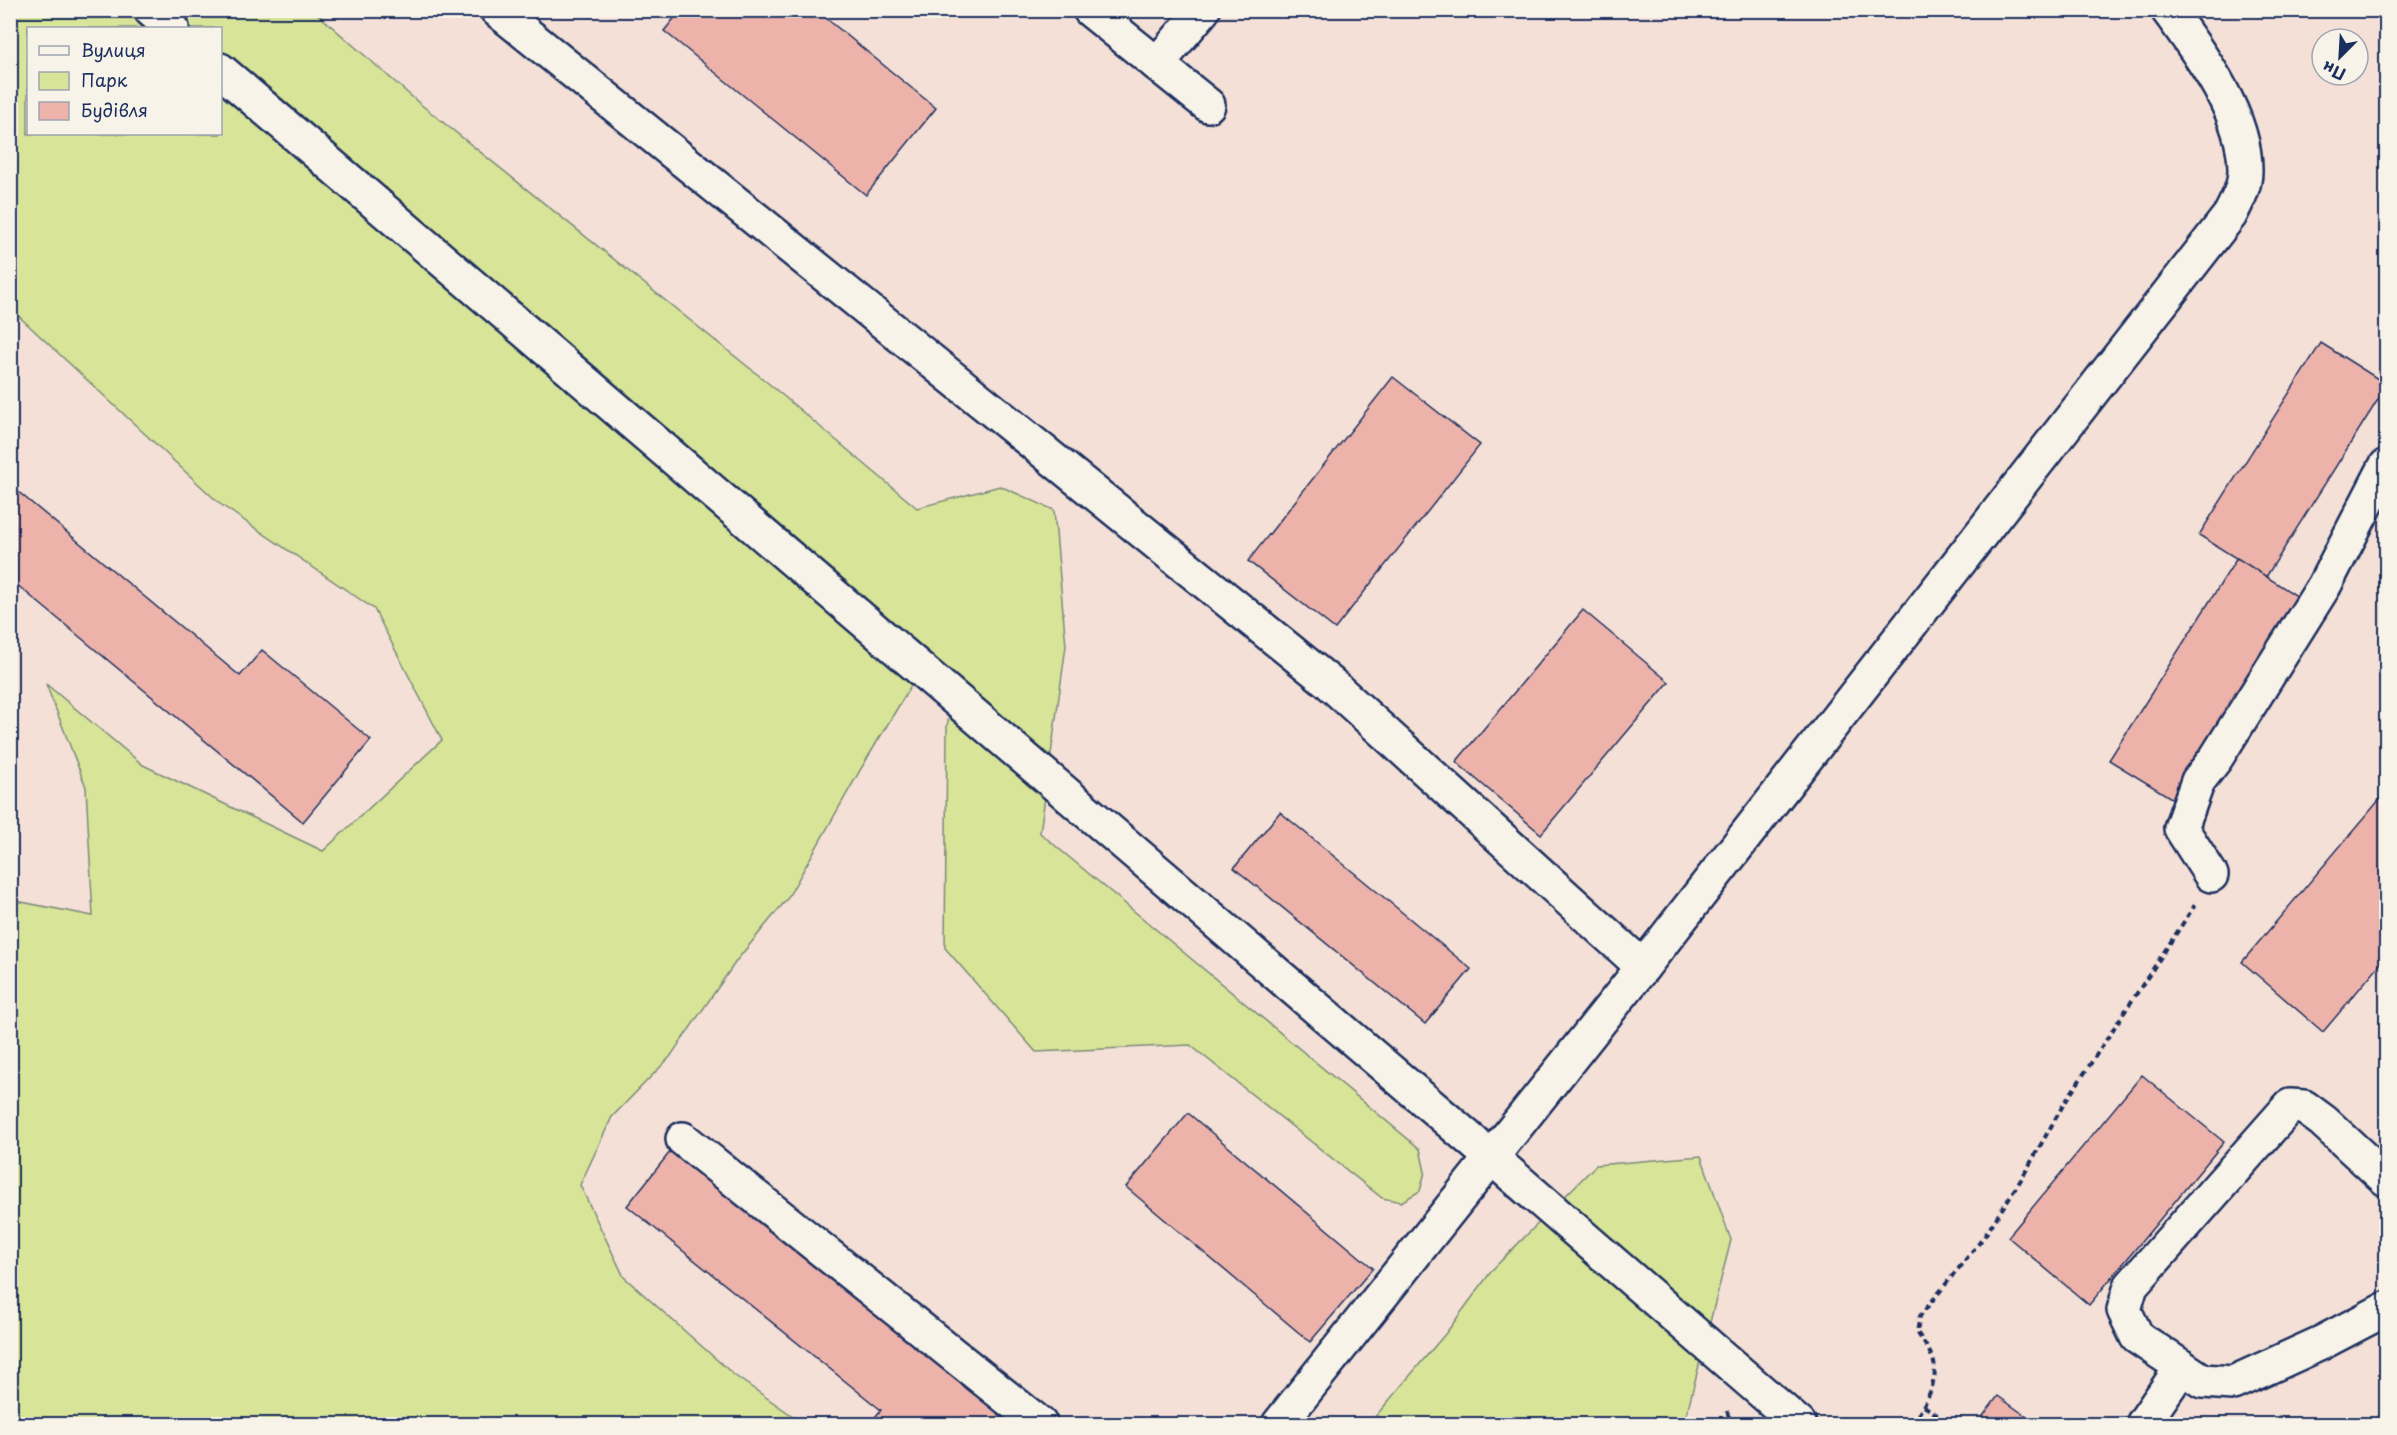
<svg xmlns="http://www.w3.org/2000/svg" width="2397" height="1435" viewBox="0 0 2397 1435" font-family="'Playpen Sans',sans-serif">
  <rect width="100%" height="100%" fill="#f4e0d6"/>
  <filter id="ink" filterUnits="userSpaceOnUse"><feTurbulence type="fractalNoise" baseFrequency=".0167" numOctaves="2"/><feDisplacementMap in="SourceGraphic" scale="12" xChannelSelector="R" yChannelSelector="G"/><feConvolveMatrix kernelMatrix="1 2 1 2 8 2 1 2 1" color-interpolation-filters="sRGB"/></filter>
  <g filter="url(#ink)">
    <g fill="#d8e497" stroke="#7a8a7a" stroke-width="1.5" fill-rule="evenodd">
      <path d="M11,11H314L419,103L762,378L917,508L1000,486L1054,510L1066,646L1040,833L1420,1149L1425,1172L1420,1191L1401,1202L1382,1198L1190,1045L1036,1052L945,948L947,727L954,681L922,667L862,767L787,899L737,960L670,1057L612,1117L580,1185L624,1277L734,1375L804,1424H11V900L93,916L86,787L46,684L143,765L323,851L442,740L374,609L220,504L11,309ZM28,28H220V134H28Z"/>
      <polygon points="1701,1156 1731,1240 1684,1424 1369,1424 1446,1333 1493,1269 1596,1165"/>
    </g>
    <g fill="#edb3ab" stroke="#1b2f5e" stroke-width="1.5">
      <polygon points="681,10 816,10 936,108 866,195 664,31"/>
      <polygon points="2321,343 2386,384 2386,387 2266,577 2199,535"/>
      <polygon points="1393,377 1480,445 1335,629 1248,561"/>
      <polygon points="10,485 240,676 262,650 371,740 303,822 10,579"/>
      <polygon points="2237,558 2303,600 2176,801 2109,760"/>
      <polygon points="1583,610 1669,682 1541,834 1456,762"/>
      <polygon points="2386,792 2386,957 2323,1032 2242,962"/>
      <polygon points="1280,812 1471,969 1425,1024 1234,868"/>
      <polygon points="2142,1075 2224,1142 2089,1305 2008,1237"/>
      <polygon points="1188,1113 1373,1268 1310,1342 1126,1187"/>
      <polygon points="674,1147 1021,1424 869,1424 881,1410 627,1206"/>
      <polygon points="1998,1396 2037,1424 1977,1424"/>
      <polygon points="2386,1407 2386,1424 2373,1424"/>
    </g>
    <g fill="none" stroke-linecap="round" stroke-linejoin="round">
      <defs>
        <g id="minor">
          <polyline points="151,10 172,28"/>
          <polyline points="497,10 1330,683 1643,967"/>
          <polyline points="1090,10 1157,64 1203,10"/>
          <polyline points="1157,64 1208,105"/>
          <polyline points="220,70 1492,1158 1799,1424"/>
          <polyline points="2211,875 2181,828 2198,781 2216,758 2324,586 2386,466"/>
          <polyline points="683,1139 1040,1424"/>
          <polyline points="2386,1179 2323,1121 2304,1107 2290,1106 2131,1286 2124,1310 2137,1337 2203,1381 2233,1383 2321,1343 2386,1309"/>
          <path d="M1279,1424L1643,967L2230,215C2237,201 2245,187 2245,171C2246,115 2200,54 2168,10"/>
          <polyline points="2143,1424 2182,1367"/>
        </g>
      </defs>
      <use href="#minor" stroke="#1b2f5e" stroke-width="38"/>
      <g stroke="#1b2f5e" stroke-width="4" stroke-dasharray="6 4.5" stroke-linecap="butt">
        <polyline points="1924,1406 1950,1424"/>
        <polyline points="1727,1411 1732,1424"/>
        <path d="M1912,1424C1923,1408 1942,1378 1932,1357C1928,1348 1922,1340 1917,1332L1920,1316L1984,1237L2022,1178L2062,1107L2195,905"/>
      </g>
      <use href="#minor" stroke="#f7f3e8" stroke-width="33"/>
    </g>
  </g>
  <rect width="2397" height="1435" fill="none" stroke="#f7f3e8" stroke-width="36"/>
  <rect x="18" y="18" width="2361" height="1399" fill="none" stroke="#1b2f5e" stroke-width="2" filter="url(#ink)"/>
  <rect x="27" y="27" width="195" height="108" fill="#f7f3e8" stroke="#9fa5b1" stroke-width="1.5"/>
  <rect x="39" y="46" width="30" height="9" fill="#f7f3e8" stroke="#9fa5b1" stroke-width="1.5"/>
  <text x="81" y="57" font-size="18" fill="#1b2f5e">Вулиця</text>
  <rect x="39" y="72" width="30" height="18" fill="#d8e497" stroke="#9fa5b1" stroke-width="1.5"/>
  <text x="81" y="87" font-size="18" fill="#1b2f5e">Парк</text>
  <rect x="39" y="102" width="30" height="18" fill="#edb3ab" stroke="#9fa5b1" stroke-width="1.5"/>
  <text x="81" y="117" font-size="18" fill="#1b2f5e">Будівля</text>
  <g transform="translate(2340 57) rotate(204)"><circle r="28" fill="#f7f3e8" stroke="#9fa5b1" stroke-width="1.5"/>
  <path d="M0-4.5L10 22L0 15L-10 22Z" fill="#1b2f5e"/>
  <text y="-9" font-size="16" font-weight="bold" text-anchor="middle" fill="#1b2f5e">Пн</text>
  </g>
</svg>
